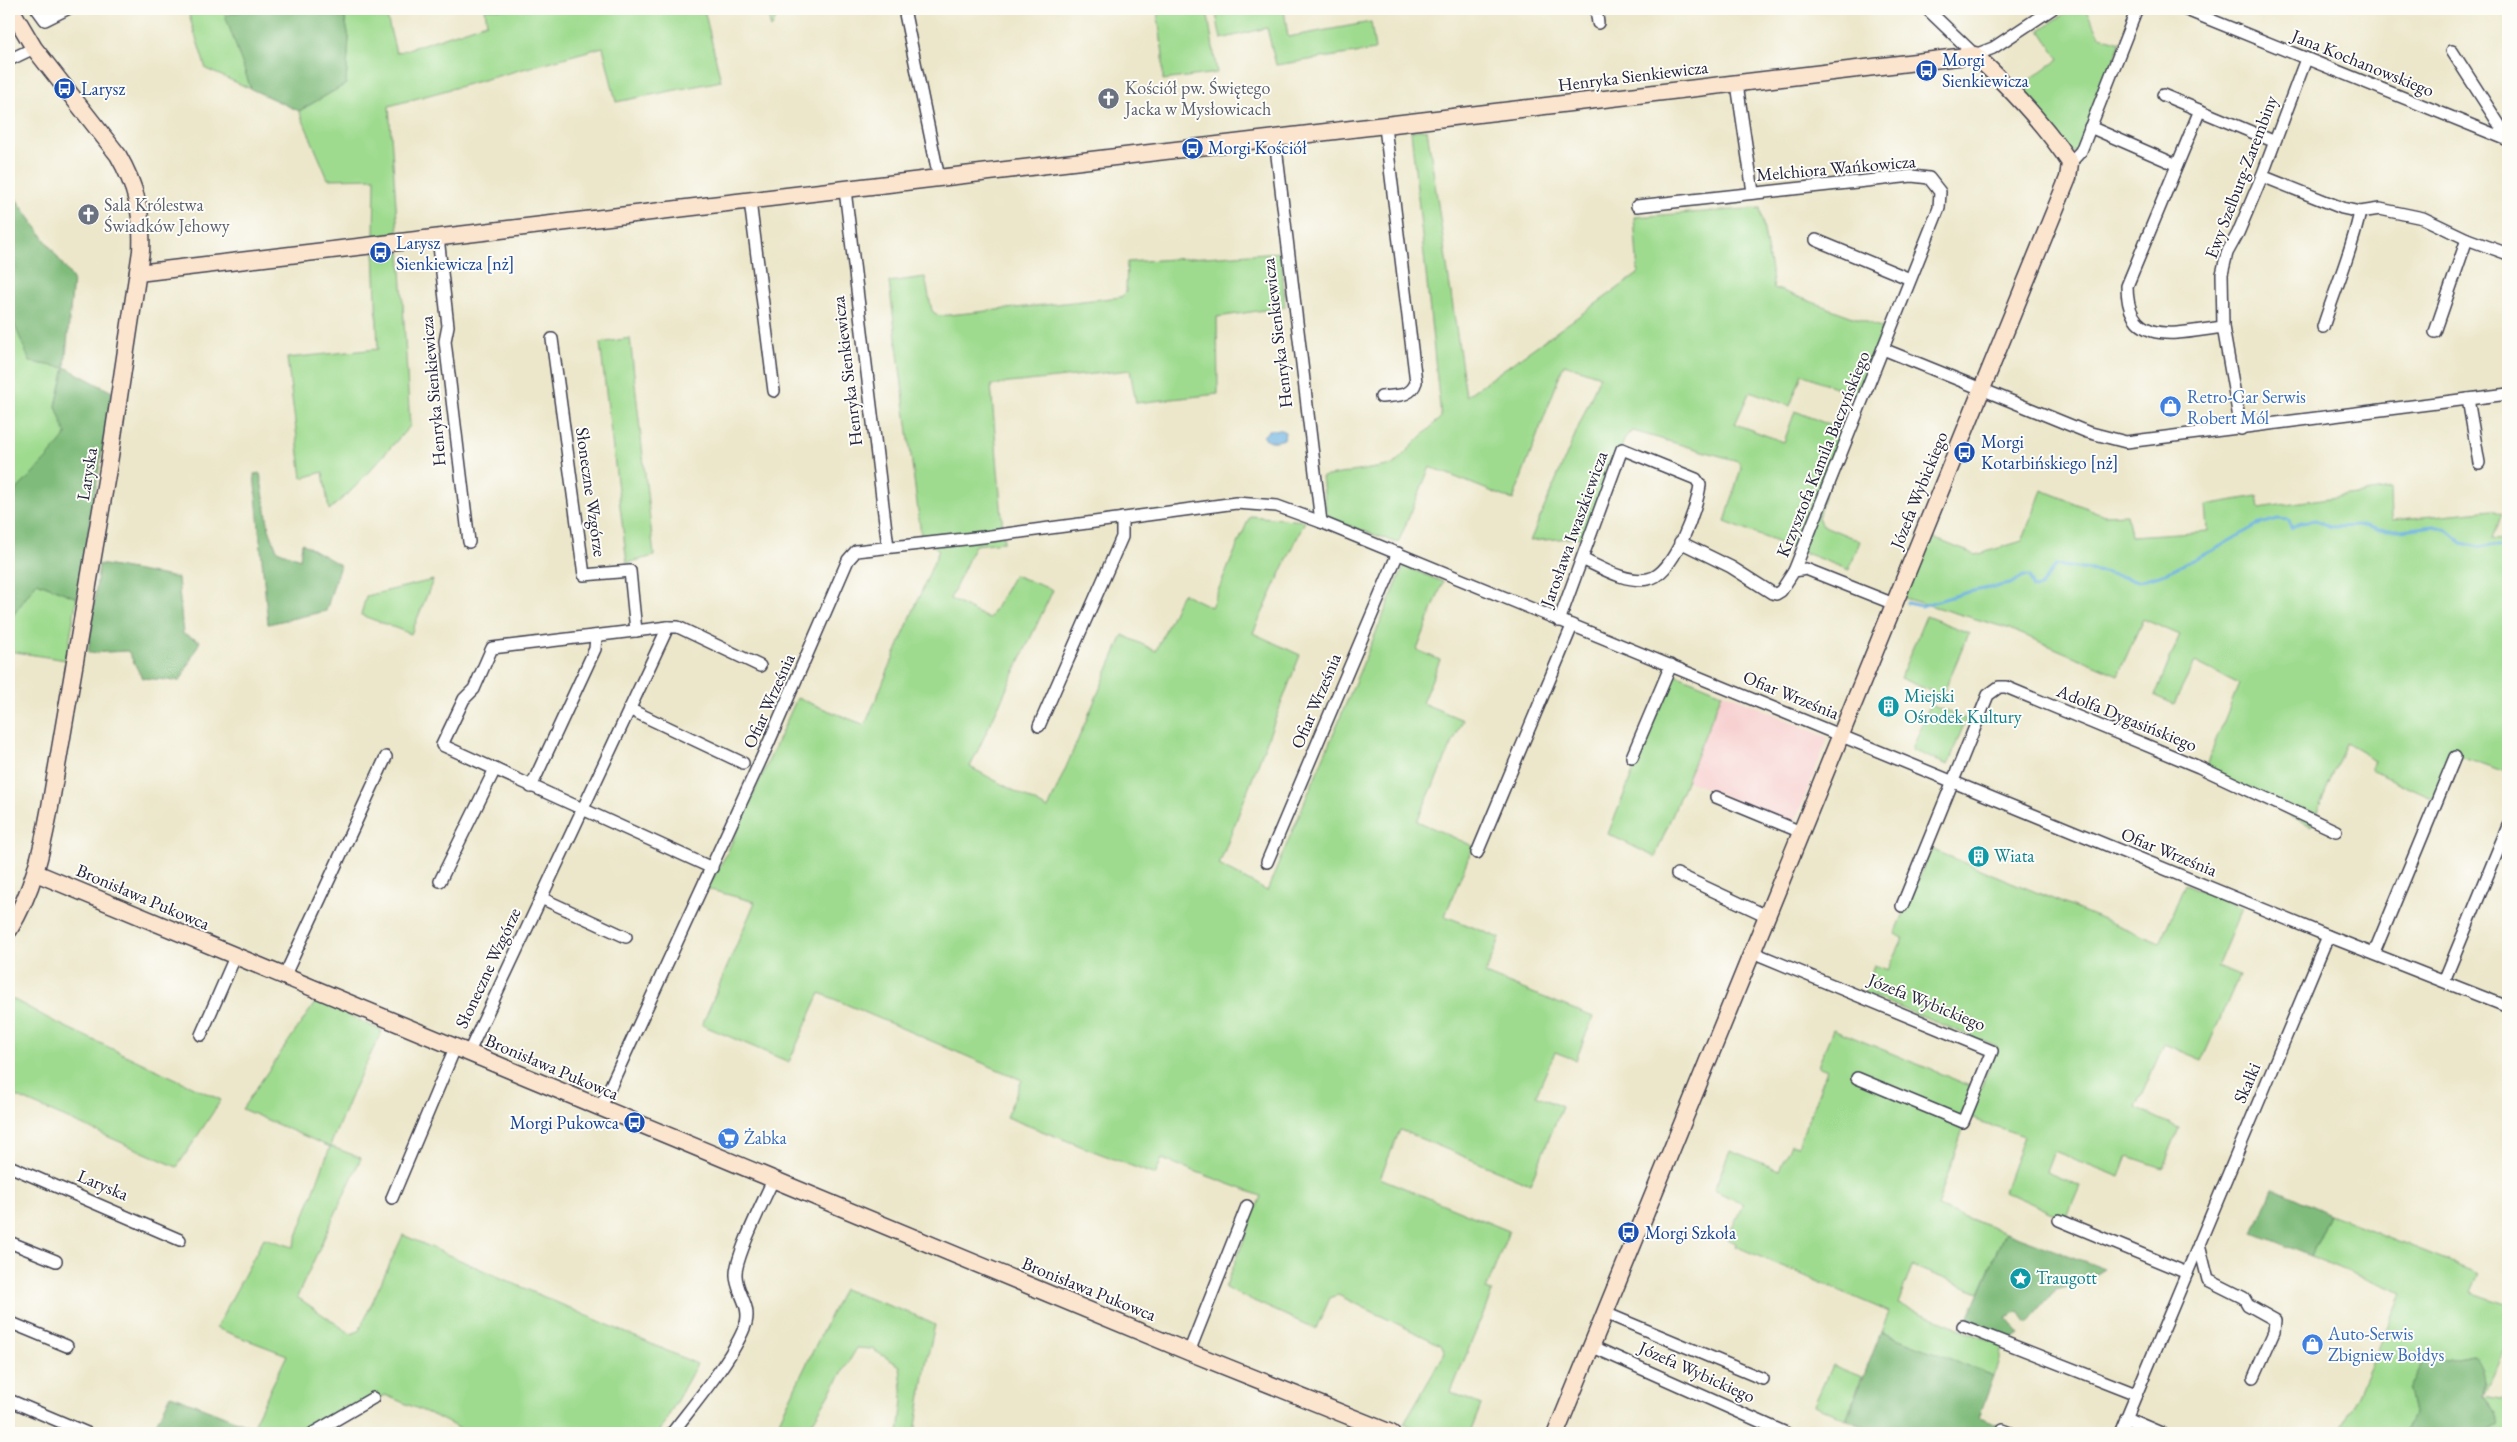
<svg xmlns="http://www.w3.org/2000/svg" width="2517" height="1442" viewBox="0 0 2517 1442" font-family="'EB Garamond',serif">
  <rect width="100%" height="100%" fill="#fdfcf7"/>
  <filter id="ink" filterUnits="userSpaceOnUse"><feTurbulence type="fractalNoise" baseFrequency=".02" numOctaves="2"/><feDisplacementMap in="SourceGraphic" scale="10" xChannelSelector="R" yChannelSelector="G"/><feConvolveMatrix kernelMatrix="1 2 1 2 8 2 1 2 1" color-interpolation-filters="sRGB"/></filter>
  <filter id="wash" filterUnits="userSpaceOnUse"><feTurbulence type="fractalNoise" baseFrequency=".0096" numOctaves="4" result="noise"/><feDisplacementMap in="SourceGraphic" scale="20" xChannelSelector="R" yChannelSelector="G"/><feGaussianBlur stdDeviation="1.12" result="paint"/><feColorMatrix in="noise" values="0 0 0 0 0 0 0 0 0 0 0 0 0 0 0 0 0 1.4 0 .05"/><feComposite in="paint" operator="in"/></filter>
  <g filter="url(#wash)">
    <rect width="100%" height="100%" fill="#ece7ca"/>
    <g fill="#f7d0d0">
      <polygon points="9,32 18,52 9,56"/>
      <polygon points="1721,691 1828,738 1794,824 1685,780"/>
    </g>
    <g fill="#9fdb8f" stroke="#607e65">
      <polygon points="187,9 224,9 251,89 206,69"/>
      <polygon points="343,9 385,9 396,53 487,23 485,9 704,9 721,81 616,102 603,47 389,106 398,233 374,237 375,178 328,179 299,111 346,84 349,38"/>
      <polygon points="767,9 780,9 771,29"/>
      <polygon points="1157,9 1207,9 1217,73 1163,80 1163,55"/>
      <polygon points="1215,9 1284,9 1288,37 1371,22 1375,50 1276,65 1267,28 1221,39"/>
      <polygon points="2072,9 2085,9 2100,36 2121,42 2077,151 2068,153 2016,89 2059,59 2040,30"/>
      <polygon points="1427,129 1466,396 1638,274 1634,217 1760,208 1774,288 1883,328 1857,396 1802,374 1790,406 1750,391 1735,424 1784,442 1795,411 1842,430 1818,518 1822,525 1860,541 1849,570 1725,522 1741,468 1738,461 1633,431 1626,436 1584,537 1530,541 1600,376 1564,364 1513,500 1430,467 1398,543 1327,518 1322,477 1393,465 1441,417 1411,131"/>
      <polygon points="374,251 400,252 410,426 352,490 329,510 323,472 302,478 287,358 378,349"/>
      <polygon points="1281,252 1285,307 1217,317 1218,394 1136,403 1130,370 991,385 1004,542 975,545 950,599 989,619 1014,575 1053,590 970,767 1048,809 1123,635 1156,651 1182,593 1211,607 1250,516 1305,521 1253,633 1300,655 1219,865 1267,891 1404,566 1443,582 1417,650 1440,660 1422,703 1463,720 1417,821 1473,846 1445,916 1500,938 1485,974 1593,1017 1576,1060 1555,1052 1536,1095 1562,1107 1530,1184 1400,1130 1380,1178 1509,1231 1486,1290 1492,1292 1451,1392 1481,1405 1470,1433 1425,1433 1404,1423 1445,1353 1441,1345 1338,1295 1330,1298 1316,1329 1225,1288 1261,1196 1162,1159 1155,1175 1006,1117 1022,1080 820,993 789,1062 702,1025 755,902 707,889 726,855 797,698 865,725 939,550 921,535 889,282 925,277 932,311 939,316 1121,297 1126,292 1127,262"/>
      <polygon points="9,311 65,367 56,406 67,435 50,456 9,498"/>
      <polygon points="630,338 654,556 627,563 600,343"/>
      <polygon points="2391,489 2392,520 2493,510 2502,514 2492,538 2508,540 2508,773 2460,756 2440,802 2371,770 2375,760 2346,743 2311,826 2203,773 2239,684 2195,662 2174,704 2155,696 2180,635 2143,619 2118,675 2007,628 1904,598 1928,536 1976,555 2022,541 2042,490 2104,515 2127,514 2131,536 2208,531 2206,505 2257,496 2259,508"/>
      <polygon points="433,580 411,634 361,615 366,596"/>
      <polygon points="37,582 77,598 66,660 9,651 9,621"/>
      <polygon points="1926,616 1969,633 1942,696 1900,678"/>
      <polygon points="1673,673 1722,693 1655,857 1608,834"/>
      <polygon points="1930,705 1966,719 1948,765 1912,750"/>
      <polygon points="1931,849 2160,943 2185,884 2242,908 2217,967 2239,976 2202,1060 2164,1044 2136,1108 2179,1128 2163,1168 2128,1156 2120,1177 2054,1151 2046,1172 2080,1186 2066,1219 2004,1191 2024,1136 1967,1117 1937,1207 2005,1232 1979,1292 1912,1266 1898,1304 2003,1345 1994,1376 1881,1332 1889,1312 1735,1246 1736,1243 1727,1239 1743,1204 1714,1190 1730,1150 1779,1170 1791,1144 1798,1146 1827,1070 1818,1066 1833,1029 1980,1090 1997,1047 1864,993 1874,965 1888,970 1903,938 1895,934"/>
      <polygon points="9,997 55,1022 221,1100 177,1167 9,1093"/>
      <polygon points="317,1000 382,1031 355,1086 330,1146 361,1158 297,1297 351,1334 359,1331 403,1235 697,1364 659,1433 468,1433 435,1416 385,1395 304,1433 268,1433 252,1427 287,1355 216,1328 264,1238 293,1247 330,1147 242,1109"/>
      <polygon points="2330,1214 2479,1273 2471,1292 2508,1305 2508,1342 2483,1396 2508,1400 2508,1433 2482,1433 2499,1425 2492,1407 2483,1396 2485,1383 2473,1355 2445,1360 2432,1354 2408,1391 2413,1413 2404,1433 2338,1433 2358,1395 2402,1294 2311,1256"/>
      <polygon points="843,1289 912,1314 935,1325 926,1364 915,1433 899,1433 903,1400 900,1366 872,1349 857,1348 806,1433 773,1433"/>
      <polygon points="1832,1365 1862,1377 1846,1419 1814,1405"/>
    </g>
    <g fill="#7fbb7a" stroke="#506e5a">
      <polygon points="250,9 343,9 349,38 346,84 299,111 251,89 225,15"/>
      <polygon points="9,189 73,279 65,367 112,392 77,598 37,582 9,621 9,498 49,456 66,435 56,406 65,368 30,362 9,311"/>
      <polygon points="260,473 269,529 277,550 300,559 302,543 340,565 326,611 268,624 254,474"/>
      <polygon points="99,564 178,578 183,634 200,641 180,681 142,678 128,651 88,653"/>
      <polygon points="2273,1188 2330,1214 2311,1256 2254,1233"/>
      <polygon points="2005,1232 2105,1269 2080,1284 2056,1290 2028,1323 2019,1311 2006,1317 2020,1334 2003,1345 1966,1324"/>
      <polygon points="1881,1332 1994,1376 1979,1417 2021,1433 1883,1433 1847,1419"/>
      <path d="M2432,1354L2445,1360L2473,1355C2484,1368 2485,1379 2483,1396L2496,1413L2500,1425L2482,1433H2404L2413,1413L2408,1391L2425,1357Z"/>
      <polygon points="171,1395 268,1433 151,1433"/>
    </g>
    <path fill="#69b1e0" stroke="#466a8e" d="M1269,430H1281L1285,432L1284,439C1276,442 1268,443 1263,436Z"/>
    <g fill="none" stroke-linecap="round" stroke-linejoin="round">
      <polyline stroke="#69b1e0" stroke-width="3" points="1907,603 1921,606 1968,592 2010,584 2024,576 2029,576 2033,588 2040,587 2056,565 2103,572 2138,581 2163,574 2212,551 2257,525 2278,519 2289,520 2291,528 2301,522 2316,520 2330,527 2365,526 2378,530 2401,530 2434,526 2445,529 2462,543 2479,547 2489,545 2508,547"/>
    </g>
  </g>
  <g filter="url(#ink)">
    <g fill="none" stroke-linecap="round" stroke-linejoin="round">
      <defs>
        <g id="street">
          <polyline points="37,9 45,20 67,9"/>
          <polyline points="904,9 939,178"/>
          <polyline points="1596,9 1598,23"/>
          <polyline points="1927,9 1975,55 1993,48 2052,9"/>
          <polyline points="2184,9 2508,140"/>
          <polyline points="2452,51 2504,132 2502,137"/>
          <polyline points="9,60 34,48"/>
          <polyline points="1737,84 1753,192"/>
          <polyline points="2163,95 2273,141"/>
          <path d="M2200,110L2127,286C2127,350 2180,332 2223,327"/>
          <polyline points="2090,127 2177,165"/>
          <polyline points="1275,139 1321,522"/>
          <polyline points="2070,163 2081,151 2137,9"/>
          <polyline points="2262,176 2342,208 2360,212 2380,209 2423,218 2467,239 2508,254"/>
          <polyline points="845,190 888,547"/>
          <polyline points="750,201 774,391"/>
          <polyline points="1637,206 1912,176 1929,178 1940,192 1939,208 1794,571"/>
          <polyline points="438,237 448,326 445,341 469,542"/>
          <polyline points="1816,240 1910,279"/>
          <path d="M2323,327C2335,289 2352,251 2360,212"/>
          <polyline points="2435,332 2467,239"/>
          <polyline points="552,339 584,575 630,571 636,631"/>
          <polyline points="1883,349 2087,432 2126,442 2508,394"/>
          <path d="M1381,397C1395,395 1411,398 1416,382L1385,127"/>
          <polyline points="2468,399 2479,463"/>
          <polyline points="2241,429 2223,327 2222,274 2227,253 2238,233 2262,176 2306,59"/>
          <polyline points="1680,542 1731,567 1772,593 1776,594 1781,591 1794,571 1806,569 1894,604"/>
          <path d="M1559,621L1622,449L1696,479L1700,485C1697,508 1674,575 1648,579C1625,583 1602,568 1582,559"/>
          <polyline points="629,709 743,763"/>
          <polyline points="1039,726 1122,537 1122,518"/>
          <polyline points="1632,757 1671,665"/>
          <polyline points="531,787 595,649 596,636"/>
          <polyline points="1716,797 1801,832"/>
          <polyline points="1477,853 1572,626"/>
          <polyline points="1267,862 1398,553"/>
          <polyline points="712,868 442,745 464,699 474,689 492,648 668,627 678,627 760,666"/>
          <polyline points="1677,874 1767,916"/>
          <polyline points="440,881 495,769"/>
          <polyline points="541,898 626,937"/>
          <polyline points="1902,906 1988,695 1999,687 2006,687 2199,767 2336,831"/>
          <polyline points="1752,952 1992,1051 1963,1122 1857,1078"/>
          <polyline points="2374,953 2455,757"/>
          <polyline points="284,977 386,757"/>
          <polyline points="2444,981 2508,826"/>
          <polyline points="201,1035 235,957"/>
          <polyline points="468,1054 668,627"/>
          <polyline points="600,1109 769,742 848,560 856,551 983,537 1236,503 1277,506 1321,522 2328,936 2508,1007"/>
          <polyline points="9,1166 180,1240"/>
          <polyline points="392,1198 455,1048"/>
          <polyline points="2059,1220 2187,1273"/>
          <polyline points="9,1242 56,1261"/>
          <polyline points="2199,1244 2208,1280 2244,1298 2248,1305 2275,1320 2274,1332 2254,1377"/>
          <polyline points="1605,1313 1763,1379"/>
          <polyline points="9,1322 67,1346"/>
          <polyline points="1963,1326 2136,1394"/>
          <polyline points="1591,1346 1786,1433"/>
          <polyline points="1189,1352 1247,1206"/>
          <polyline points="9,1400 87,1433"/>
          <polyline points="2126,1418 2161,1433"/>
          <polyline points="2003,1430 2011,1433"/>
          <polyline points="313,1433 373,1398"/>
          <path d="M672,1433C694,1404 735,1356 746,1323C751,1305 736,1292 736,1275C735,1257 764,1200 773,1180"/>
          <polyline points="2120,1433 2328,936"/>
        </g>
        <g id="secondary">
          <path d="M138,273L1975,55C2007,85 2046,126 2070,163L2068,178L1556,1433"/>
          <polyline points="36,873 1189,1352 1391,1433"/>
          <path d="M9,930C33,891 42,851 50,807L109,463L141,251C143,215 136,186 118,155L34,48L11,9"/>
        </g>
      </defs>
      <use href="#street" stroke="#404050" stroke-width="14"/>
      <use href="#secondary" stroke="#404050" stroke-width="19"/>
      <use href="#street" stroke="#fff" stroke-width="11"/>
      <use href="#secondary" stroke="#fce5cf" stroke-width="16"/>
    </g>
  </g>
  <defs>
    <symbol id="bus-disc" viewBox="-11 -11 22 22"><circle r="9.5" fill="#1a4fb4" stroke="#fdfcf7"/><path d="M-5-6H5V4H4V6H2V4H-2V6H-4V4H-5ZM-3.5-4V0h7V-4ZM-3.5 1.2v1.5H-2V1.2ZM2 1.2v1.5H3.5V1.2Z" fill="#fff"/></symbol>
    <symbol id="church-disc" viewBox="-11 -11 22 22"><circle r="9.5" fill="#6b7280" stroke="#fdfcf7"/><path d="M-1.2-6h2.4v3.5h3.3v2.4h-3.3V6h-2.4V-.1h-3.3v-2.4h3.3Z" fill="#fff"/></symbol>
    <symbol id="shop-disc" viewBox="-11 -11 22 22"><circle r="9.5" fill="#3f7fe0" stroke="#fdfcf7"/><path d="M-5-2.5h2.3a2.7 3.5 0 0 1 5.4 0H5L5.5 6h-11ZM-1.5-2.5h3a1.5 2.3 0 0 0-3 0Z" fill="#fff"/></symbol>
    <symbol id="building-disc" viewBox="-11 -11 22 22"><circle r="9.5" fill="#0f9aa8" stroke="#fdfcf7"/><path d="M-4-6H4V6H1V3H-1V6H-4ZM-2.5-4.3h1.7v1.8h-1.7ZM.8-4.3h1.7v1.8H.8ZM-2.5-1h1.7V.8h-1.7ZM.8-1h1.7V.8H.8Z" fill="#fff"/></symbol>
    <symbol id="supermarket-disc" viewBox="-11 -11 22 22"><circle r="9.5" fill="#3f7fe0" stroke="#fdfcf7"/><path d="M-6-5.5h2.5l.6 2H6L4.5 2H-2.5L-4.4-4H-6ZM-1.5 3.2a1.3 1.3 0 1 0 .1 0ZM3 3.2a1.3 1.3 0 1 0 .1 0Z" fill="#fff"/></symbol>
    <symbol id="sight-disc" viewBox="-11 -11 22 22"><circle r="9.5" fill="#0f9aa8" stroke="#fdfcf7"/><path d="M0-6L1.8-2.2L6-1.7L2.9 1.2L3.7 5.4L0 3.3L-3.7 5.4L-2.9 1.2L-6-1.7L-1.8-2.2Z" fill="#fff"/></symbol>
  </defs>
  <g fill-rule="evenodd">
    <use href="#bus-disc" x="1914" y="58" width="25" height="25"/>
    <use href="#bus-disc" x="52" y="76" width="25" height="25"/>
    <use href="#church-disc" x="1096" y="86" width="25" height="25"/>
    <use href="#bus-disc" x="1180" y="136" width="25" height="25"/>
    <use href="#church-disc" x="76" y="202" width="25" height="25"/>
    <use href="#bus-disc" x="368" y="240" width="25" height="25"/>
    <use href="#shop-disc" x="2158" y="394" width="25" height="25"/>
    <use href="#bus-disc" x="1952" y="440" width="25" height="25"/>
    <use href="#building-disc" x="1876" y="694" width="25" height="25"/>
    <use href="#building-disc" x="1966" y="844" width="25" height="25"/>
    <use href="#bus-disc" x="622" y="1110" width="25" height="25"/>
    <use href="#supermarket-disc" x="716" y="1126" width="25" height="25"/>
    <use href="#bus-disc" x="1616" y="1220" width="25" height="25"/>
    <use href="#sight-disc" x="2008" y="1266" width="25" height="25"/>
    <use href="#shop-disc" x="2300" y="1332" width="25" height="25"/>
  </g>
  <g text-anchor="middle" stroke-width="4" stroke-linejoin="round" paint-order="stroke">
    <g font-size="18" fill="#164399" stroke="#fdfcf7" text-anchor="start">
      <text x="1942" y="66">Morgi<tspan x="1942" dy="21">Sienkiewicza</tspan></text>
      <text x="81" y="95">Larysz</text>
      <text x="1208" y="154">Morgi Kościół</text>
      <text x="396" y="249">Larysz<tspan x="396" dy="21">Sienkiewicza [nż]</tspan></text>
      <text x="1981" y="448">Morgi<tspan x="1981" dy="21">Kotarbińskiego [nż]</tspan></text>
      <text x="619" y="1129" text-anchor="end">Morgi Pukowca</text>
      <text x="1645" y="1239">Morgi Szkoła</text>
    </g>
    <g font-size="18" fill="#22223b" stroke="#fdfcf7">
      <text transform="translate(2363 63) rotate(22)" y="6">Jana Kochanowskiego</text>
      <text transform="translate(1633 76) rotate(-7)" y="6">Henryka Sienkiewicza</text>
      <text transform="translate(1836 168) rotate(-5)" y="6">Melchiora Wańkowicza</text>
      <text transform="translate(2241 177) rotate(-69)" y="6">Ewy Szelburg-Zarembiny</text>
      <text transform="translate(1277 333) rotate(-97)" y="6">Henryka Sienkiewicza</text>
      <text transform="translate(847 371) rotate(-97)" y="6">Henryka Sienkiewicza</text>
      <text transform="translate(433 391) rotate(-95)" y="6">Henryka Sienkiewicza</text>
      <text transform="translate(1823 454) rotate(-68)" y="6">Krzysztofa Kamila Baczyńskiego</text>
      <text transform="translate(87 474) rotate(-81)" y="6">Laryska</text>
      <text transform="translate(1919 490) rotate(-68)" y="6">Józefa Wybickiego</text>
      <text transform="translate(591 492) rotate(82)" y="6">Słoneczne Wzgórze</text>
      <text transform="translate(1574 529) rotate(-70)" y="6">Jarosława Iwaszkiewicza</text>
      <text transform="translate(1791 695) rotate(22)" y="6">Ofiar Września</text>
      <text transform="translate(769 701) rotate(-66)" y="6">Ofiar Września</text>
      <text transform="translate(1316 701) rotate(-67)" y="6">Ofiar Września</text>
      <text transform="translate(2127 718) rotate(22)" y="6">Adolfa Dygasińskiego</text>
      <text transform="translate(2169 852) rotate(22)" y="6">Ofiar Września</text>
      <text transform="translate(143 897) rotate(23)" y="6">Bronisława Pukowca</text>
      <text transform="translate(488 968) rotate(-65)" y="6">Słoneczne Wzgórze</text>
      <text transform="translate(1927 1002) rotate(22)" y="6">Józefa Wybickiego</text>
      <text transform="translate(552 1067) rotate(23)" y="6">Bronisława Pukowca</text>
      <text transform="translate(2247 1083) rotate(-67)" y="6">Skałki</text>
      <text transform="translate(103 1185) rotate(23)" y="6">Laryska</text>
      <text transform="translate(1089 1289) rotate(22)" y="6">Bronisława Pukowca</text>
      <text transform="translate(1697 1372) rotate(24)" y="6">Józefa Wybickiego</text>
    </g>
    <g font-size="18" fill="#5b616d" stroke="#fdfcf7" text-anchor="start">
      <text x="1125" y="94">Kościół pw. Świętego<tspan x="1125" dy="21">Jacka w Mysłowicach</tspan></text>
      <text x="104" y="211">Sala Królestwa<tspan x="104" dy="21">Świadków Jehowy</tspan></text>
    </g>
    <g font-size="18" fill="#366cbe" stroke="#fdfcf7" text-anchor="start">
      <text x="2187" y="403">Retro-Car Serwis<tspan x="2187" dy="21">Robert Mól</tspan></text>
      <text x="744" y="1144">Żabka</text>
      <text x="2328" y="1340">Auto-Serwis<tspan x="2328" dy="21">Zbigniew Bołdys</tspan></text>
    </g>
    <g font-size="18" fill="#0d838f" stroke="#fdfcf7" text-anchor="start">
      <text x="1904" y="702">Miejski<tspan x="1904" dy="21">Ośrodek Kultury</tspan></text>
      <text x="1994" y="862">Wiata</text>
      <text x="2036" y="1284">Traugott</text>
    </g>
  </g>
  <rect width="2517" height="1442" fill="none" stroke="#fdfcf7" stroke-width="30"/>
</svg>
